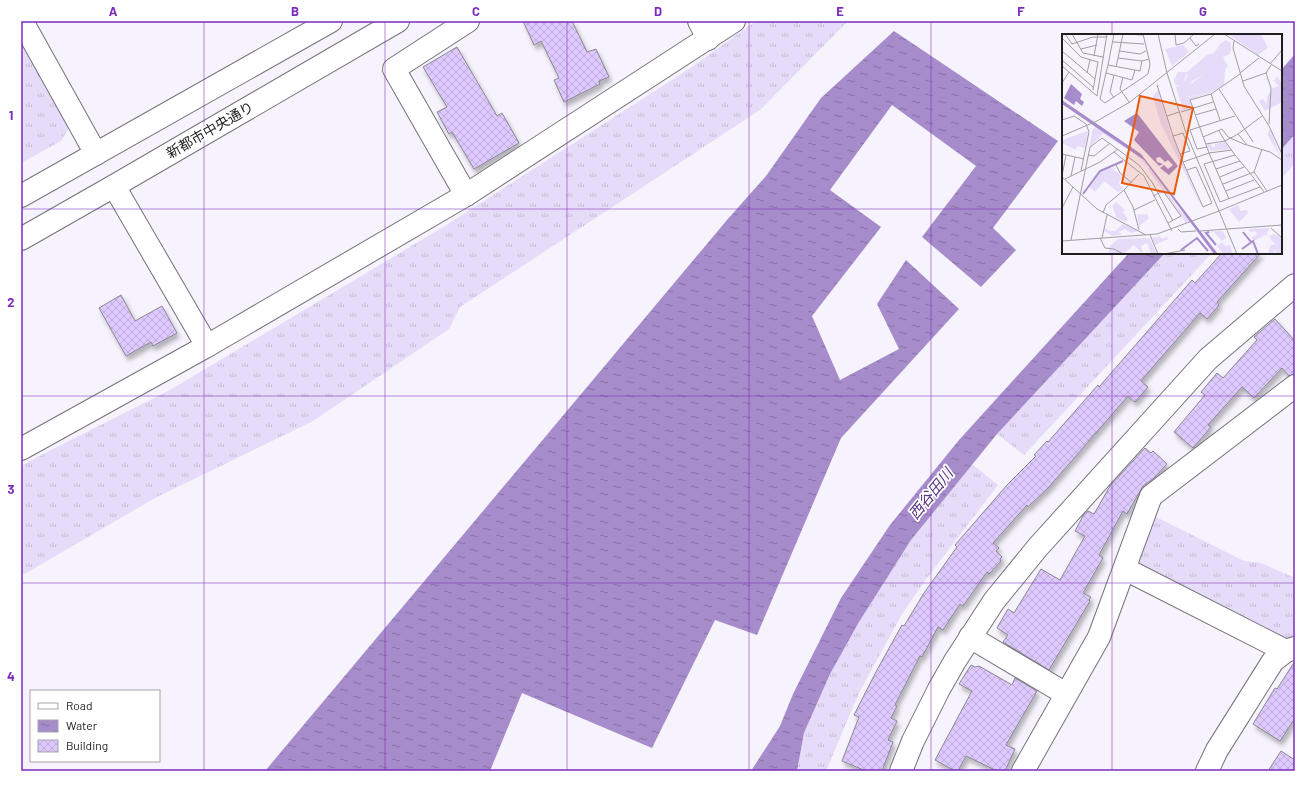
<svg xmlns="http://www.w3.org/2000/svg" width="1316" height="792" viewBox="0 0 1316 792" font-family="Barlow,'Noto Sans JP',sans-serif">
  <defs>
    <pattern id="grass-tufts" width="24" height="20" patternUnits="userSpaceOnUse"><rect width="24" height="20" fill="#e6dbf8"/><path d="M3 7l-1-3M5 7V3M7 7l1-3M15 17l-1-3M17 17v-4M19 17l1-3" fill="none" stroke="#c5bcd4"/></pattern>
    <pattern id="water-ripples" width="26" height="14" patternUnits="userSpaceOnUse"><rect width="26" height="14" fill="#a68ccb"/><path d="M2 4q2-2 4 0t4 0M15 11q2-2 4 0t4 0" fill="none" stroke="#8772a4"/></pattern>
    <pattern id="building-cross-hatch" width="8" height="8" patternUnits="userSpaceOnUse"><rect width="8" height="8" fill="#dec9ff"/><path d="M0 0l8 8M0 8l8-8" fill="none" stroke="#beacda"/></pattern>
    <filter id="shadow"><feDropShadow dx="2.5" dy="4.5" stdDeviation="2" flood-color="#0004"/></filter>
  </defs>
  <rect width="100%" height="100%" fill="#f6f3fd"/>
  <g fill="url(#grass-tufts)">
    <polygon points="756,21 848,21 760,110 460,307 449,329 313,421 155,498 21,576 21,466 49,451 170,390 445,226 689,69"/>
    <polygon points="21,44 70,126 61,141 21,163"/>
    <polygon points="1295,134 1295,163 1281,179 1281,150"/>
    <polygon points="1165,253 1212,253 1024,455 997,434"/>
    <polygon points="972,464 998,485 927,578 902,614 859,693 826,771 797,771 804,733 830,674 859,622 911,540"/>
    <polygon points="1154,516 1244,561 1261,563 1295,578 1295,639 1284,638 1139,568 1136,562"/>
  </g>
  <g fill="url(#water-ripples)">
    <polygon points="894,31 1058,141 993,228 1016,250 981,287 922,237 976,166 892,105 830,190 881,227 812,316 840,380 899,349 877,304 906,260 959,309 841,438 757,635 715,620 652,748 522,693 490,771 265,771 727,220 766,176 821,98"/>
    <polygon points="1295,54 1295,134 1281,150 1281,70"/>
    <polygon points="1129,253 1165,253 997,434 911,540 859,622 830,674 804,733 797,771 751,771 780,726 793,694 841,598 890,525 959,440"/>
  </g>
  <g fill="url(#building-cross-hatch)" stroke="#8a878f" filter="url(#shadow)">
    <polygon points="523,21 572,21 587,52 596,49 609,77 599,81 600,84 564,102 554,80 559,78 541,41 534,45"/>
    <polygon points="457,47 497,116 502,113 519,143 474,169 452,132 449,134 437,112 447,107 423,67"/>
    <polygon points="1222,253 1261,253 1217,302 1219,305 1207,319 1200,313 1159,360 1141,381 1148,387 1135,402 1128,396 1049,487 1028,507 1027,505 993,543 999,548 996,551 1002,557 1000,559 1001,561 989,574 987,572 963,606 960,604 943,630 938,627 922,657 920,656 895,705 897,706 891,718 897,721 888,740 893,742 882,771 866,771 842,761 859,717 854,715 877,670 902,625 904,626 924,593 957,547 955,545 1007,485 1036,456 1034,455 1047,441 1048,442 1098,385 1099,387 1192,280 1195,283"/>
    <polygon points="121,295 135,321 162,306 177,333 153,346 151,342 126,356 99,308"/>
    <polygon points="1275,319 1295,341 1295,374 1289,376 1282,368 1254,398 1242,387 1208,425 1211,427 1193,448 1174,432 1205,395 1201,392 1217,373 1223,378 1257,340 1254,337"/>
    <polygon points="1145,448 1151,453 1153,451 1167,464 1154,478 1143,486 1127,514 1123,511 1099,555 1103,558 1083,593 1091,597 1089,600 1090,601 1049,670 1003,642 1008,635 997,628 1008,609 1014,613 1041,569 1060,580 1085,536 1075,531 1084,514 1088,511 1094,514 1110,486"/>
    <polygon points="1295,661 1295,718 1280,741 1253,724 1275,688 1277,689"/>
    <polygon points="971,665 975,667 979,666 1012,685 1015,678 1037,691 1006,745 1015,749 1005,771 997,771 966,756 958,771 955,771 935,760 972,691 959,684"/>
    <polygon points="1281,751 1295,760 1295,771 1268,771"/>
  </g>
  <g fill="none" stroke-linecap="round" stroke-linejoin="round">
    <defs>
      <g id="street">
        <polyline points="22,21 96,154"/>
        <polyline points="699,21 708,39"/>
        <polyline points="114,186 207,346"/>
        <polyline points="466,195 394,69 468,21"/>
        <polyline points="21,449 207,346 466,195 734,21"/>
        <polyline points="1125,569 1286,651"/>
        <polyline points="970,637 1066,694"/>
        <polyline points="901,771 913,741 939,689 955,661 994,601 1038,547 1208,359 1295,285"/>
        <polyline points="1023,771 1099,637 1151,496 1295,386"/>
        <polyline points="1207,771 1217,750 1273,661 1286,651 1295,648"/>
      </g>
      <g id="highway">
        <polyline points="21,196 331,21"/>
        <polyline points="21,239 114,186 398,21"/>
      </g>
    </defs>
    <use href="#street" stroke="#75727b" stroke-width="24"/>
    <use href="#highway" stroke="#75727b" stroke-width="24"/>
    <use href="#street" stroke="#fff" stroke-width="22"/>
    <use href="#highway" stroke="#fff" stroke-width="22"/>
  </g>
  <path fill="none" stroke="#7b2cbf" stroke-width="1" stroke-opacity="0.55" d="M204,21V771M385,21V771M567,21V771M749,21V771M931,21V771M1112,21V35M21,209H1063M1281,209H1295M1112,253V771M21,396H1295M21,583H1295"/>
  <g text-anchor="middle" stroke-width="3.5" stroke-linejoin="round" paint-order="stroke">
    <g font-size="14" fill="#1e1d20" stroke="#fff">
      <text transform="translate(210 130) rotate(-30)" y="5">新都市中央通り</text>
    </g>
    <g font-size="15" font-style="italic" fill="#56337f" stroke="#fff">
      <text transform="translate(931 494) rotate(-51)" y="5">西谷田川</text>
    </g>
  </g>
  <g transform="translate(1062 34)">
    <rect width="220" height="220" fill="#f6f3fd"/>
    <path d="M158,10L153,26L147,30L141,41L130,47L122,60L125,63L148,59L128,65L129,74L121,76L113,50L116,53L125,44V38L145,21L152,19ZM121,11L127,18L110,32L103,15ZM96,56L109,100L140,174L98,88L91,62ZM34,93L71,116L86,131L85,132L73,120L32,94ZM26,97L23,114L15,112L14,116L0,109V106ZM88,133L115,173L129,187L124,189L86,135ZM61,190L77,197L69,199L63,195L57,198L60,201L50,202L41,196L42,193L47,197H53ZM208,194L205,199L206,202L203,201L192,207L190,203L195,201L194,197L188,198L187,195ZM161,197L164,204L160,207L152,198L146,199L153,212L142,198ZM212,199L220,205V212L213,210L207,203ZM98,202L100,205L105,203L106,205L93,211L90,204ZM160,208L163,212L168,211L171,220H161L155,212Z" fill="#e6dbf8"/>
    <path d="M199,0L206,14L196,21L168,1ZM164,6L169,9V16L168,20L161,23L166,32L163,35L162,51L148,59L123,63L122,55L141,41L147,30L153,26L158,10ZM116,38H125L120,54L113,50L112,46ZM215,42L220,50V68L203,77L197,67L201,65L205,70V62L211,54L217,52L212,47ZM208,95L219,124L205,100ZM48,133L60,142L57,149L61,155L56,158L42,147L33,158L27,153L38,138ZM54,168L63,176L61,178L66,186L63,188L55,184L50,172ZM177,171L178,177L185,176L186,179L177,188L167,175ZM85,180L87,184L77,192L75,181ZM83,204L88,205L95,220H89L85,209L79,212L81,220L72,211L61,220H46L48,212L56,205ZM219,210L220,220H214V215L211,220L206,218L209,211Z" fill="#e6dbf8"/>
    <path d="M31,94L42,99L27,113ZM163,108L168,115L148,117L145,111L149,110L150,113H153V110Z" fill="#e6dbf8"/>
    <path d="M9,50L20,60L18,65L22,68L20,72L14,67L12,71L2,64ZM0,66L79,120L156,220H152L82,126L0,70ZM75,79L116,132L107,141L98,134L102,131L106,135L111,131L106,126L103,128L98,123L94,124L95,128L101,130L97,132L72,106L77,98L62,87Z" fill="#a68ccb"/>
    <path fill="none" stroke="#a68ccb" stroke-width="2" d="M21,160L38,137L61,127M147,198L144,199L154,211M181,198L189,208M180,215L191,207L196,220M119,216L135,204L146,217"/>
    <path fill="none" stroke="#a09da5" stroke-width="1" d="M3,0L10,10L31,3H44M10,0L21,19L41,23M52,0L46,31L78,37L80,27M61,0L82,1M96,0L105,39M113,0L114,11L122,9L132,0M162,0L220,37M0,4L19,23L36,28L31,56M128,4L134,12L137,10M172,7L171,14L182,52L207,92L220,120M51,8L82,10M19,15L35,11M0,17L33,45M58,17L78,20L84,17M32,22L36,0M56,24L61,0M0,26L31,53M208,30L220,16M46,31L44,39L70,46L73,36M0,32L35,62L45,0M54,33L56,24L80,27L87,25L81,0M25,39L28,26M44,39L38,65L43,69L86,40L88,30L87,25M105,39L124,99L157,177L220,151M178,39L197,24M204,39L209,54L207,90M61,43L58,55L67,68M181,47L204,39L209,31M0,49L7,38M95,51L111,102L121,128L141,173L150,169L134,133L125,136M157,55L191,108M149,60L158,86M52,64L48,58L52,41M119,78L151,68M133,81L154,75M105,82L117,78M200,82L176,100L185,111L208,118L220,126M0,86L12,82L24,90L27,98L19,137M157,97L163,107L176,100M0,102L35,87L68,68L153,0M111,102L121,99L128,117L118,120M141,103L160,95L166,103L184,111M144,110L163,107L173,121M145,113L135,115L128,96L173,82M170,116L147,119L128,66L149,60L178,40M52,118L82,142L110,197M0,120L22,125M26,121L32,122L48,109M121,128L147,119L167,165M54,131L58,139L70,149M154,135L178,127M192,138L200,115M0,142L4,121M9,142L13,123M0,143L35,175L84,201M158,143L182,133M3,145L38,128L56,115M161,150L192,138L205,157M198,153L158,168L142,130L173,121L188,139L202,158M62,156L77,140M164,157L192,146M91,162L101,157L119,182L106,189M0,174L11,153M72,176L93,166M41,179L44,171L62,156L71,173L77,196M209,194L220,204M116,195L119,198L134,197M138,197L220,191M88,201L96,220M38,204L43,214L52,215L61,220M40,204L45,181M9,206L28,113L40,104L77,131L90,148L111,187M0,207L95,200L157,177L175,220M102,220L123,216"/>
    <path fill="#e8590c" fill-opacity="0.15" stroke="#e8590c" stroke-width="2" d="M78,62L131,74L112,160L60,149Z"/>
    <rect width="220" height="220" fill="none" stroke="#1e1d20" stroke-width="2"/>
  </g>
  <rect width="1316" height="792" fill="none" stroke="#ffffff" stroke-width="44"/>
  <rect x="30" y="690" width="130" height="72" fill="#ffffff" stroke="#a5a5a6"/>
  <rect x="38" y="703" width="20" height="6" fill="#ffffff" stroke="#a5a5a6"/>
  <text x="66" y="710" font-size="12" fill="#1e1d20">Road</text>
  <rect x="38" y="720" width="20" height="12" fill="url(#water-ripples)" stroke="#a5a5a6"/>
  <text x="66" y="730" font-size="12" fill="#1e1d20">Water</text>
  <rect x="38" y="740" width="20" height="12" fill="url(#building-cross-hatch)" stroke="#a5a5a6"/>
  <text x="66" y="750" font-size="12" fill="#1e1d20">Building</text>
  <rect x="22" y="22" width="1272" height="748" fill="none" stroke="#7b2cbf" stroke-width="1.5"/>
  <g font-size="13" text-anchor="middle" font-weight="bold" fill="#7b2cbf">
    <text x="113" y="16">A</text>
    <text x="295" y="16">B</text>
    <text x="476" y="16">C</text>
    <text x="658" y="16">D</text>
    <text x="840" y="16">E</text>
    <text x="1021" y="16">F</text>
    <text x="1203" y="16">G</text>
    <text x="11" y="120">1</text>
    <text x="11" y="307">2</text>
    <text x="11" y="494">3</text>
    <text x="11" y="681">4</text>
  </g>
</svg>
